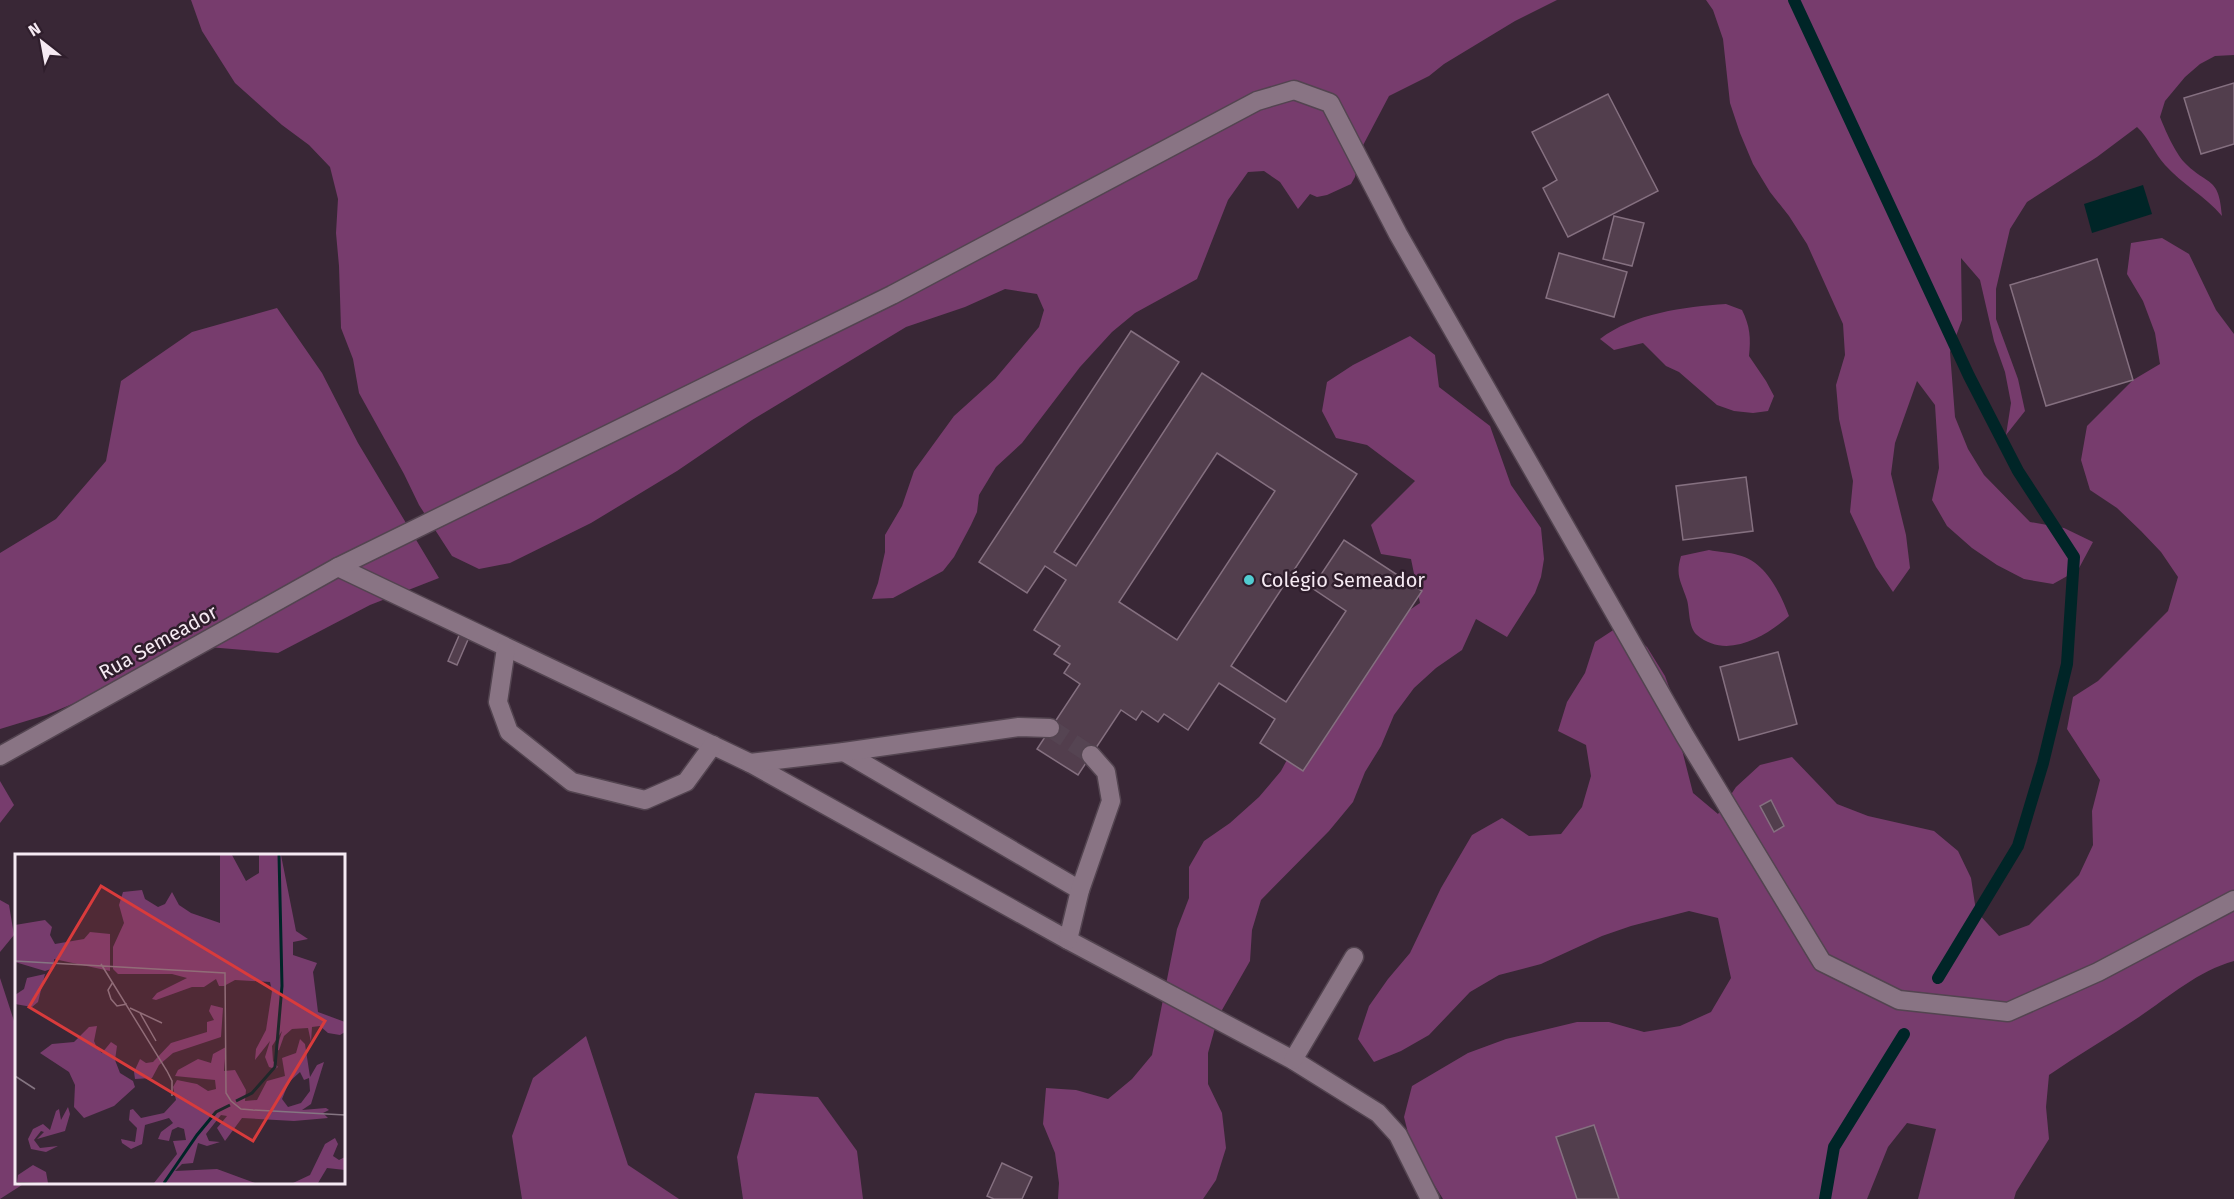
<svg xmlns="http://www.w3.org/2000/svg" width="2234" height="1199" viewBox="0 0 2234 1199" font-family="'Fira Sans',sans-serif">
  <rect width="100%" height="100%" fill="#392736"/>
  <g fill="#773c6d">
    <polygon points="191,0 1557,0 1515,21 1444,64 1429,76 1389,96 1360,151 1355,177 1351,184 1327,195 1317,197 1310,194 1298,209 1280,182 1264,171 1248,172 1228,200 1197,279 1135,313 1112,332 1080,367 1022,443 996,467 979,495 977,512 971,525 954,557 943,571 893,598 872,599 878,583 885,552 885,535 902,506 914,471 954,416 995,379 1039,327 1044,310 1037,294 1005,289 965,307 906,327 752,420 677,471 591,523 510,563 479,569 452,556 419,505 404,474 359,393 353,359 341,328 339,266 336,233 338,199 330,167 309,145 282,125 235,83 202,31"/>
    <path d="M1706,0H2234V55L2215,56L2200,64L2185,77L2165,101L2160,117C2165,130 2175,152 2184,162C2208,187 2219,175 2222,216C2205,196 2182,184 2165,165C2154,153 2149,138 2137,127L2097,157L2027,202L2010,229L1996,289V319L2018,379L2025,411L2006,435L2011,403L2005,372L1994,341L1980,280L1961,258L1962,320L1950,352L1955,417L1968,449L1984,475L2030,522L2064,528L2093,542L2078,570L2053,584L2024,579L1997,565L1972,548L1947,526L1932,500L1939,468L1935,405L1917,381L1895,443L1891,474L1906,535L1910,568L1893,592L1876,567L1850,512L1853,481L1839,419L1836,385L1845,355L1843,324L1807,244L1789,216L1770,192L1753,164L1740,133L1730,103L1723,39L1713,10Z"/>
    <path d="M2162,238L2189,254L2216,310L2234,334V961C2198,971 2170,996 2139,1017C2109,1037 2078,1055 2049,1075L2046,1107L2049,1139L2016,1192L2014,1199H1918L1936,1129L1907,1123L1888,1147L1867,1199H1443L1412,1149L1404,1117L1412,1086L1468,1053L1506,1039L1577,1022H1609L1644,1032L1680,1026L1711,1012L1731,978L1718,918L1689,911L1631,926L1602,936L1541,964L1499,975L1470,992L1429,1035L1401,1051L1374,1062L1358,1039L1369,1006L1388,979L1410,953L1441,888L1472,835L1502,818L1529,836L1561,834L1582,807L1591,776L1586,745L1558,731L1567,702L1585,673L1595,642L1621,625L1647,647L1665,676L1676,706L1679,738L1693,793L1718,814L1736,787L1760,765L1792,757L1837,804L1868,816L1934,831L1958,851L1971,878L1976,911L1999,936L2029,925L2079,875L2093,845L2092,811L2100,780L2067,729L2073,697L2098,681L2168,611L2178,577L2161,552L2141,531L2117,508L2090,490L2081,460L2087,426L2133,380L2160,364L2155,333L2143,301L2127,274L2131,243Z"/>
    <path d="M1726,304L1742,310C1750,326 1751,338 1749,356L1766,381L1774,396L1768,411L1753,413L1734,411L1717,405L1679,372L1666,366L1643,343L1614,350L1600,339C1634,313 1684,307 1726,304Z"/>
    <polygon points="277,308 322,373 358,443 439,578 370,605 278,653 196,646 120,684 46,715 0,729 0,553 56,519 106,461 121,381 192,332"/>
    <polygon points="1410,336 1435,355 1439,387 1490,426 1511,485 1541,528 1544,559 1541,577 1535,593 1507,637 1476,619 1462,650 1436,668 1414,688 1394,715 1381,746 1365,772 1353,802 1329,831 1261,900 1252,930 1250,961 1218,1017 1208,1053 1208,1084 1222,1113 1226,1148 1216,1180 1203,1199 1058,1199 1059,1183 1055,1153 1043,1124 1046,1088 1076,1090 1108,1099 1132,1079 1152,1055 1177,929 1189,898 1189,867 1204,841 1230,823 1259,797 1281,771 1296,743 1393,621 1420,603 1411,559 1381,554 1371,525 1415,481 1367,445 1336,438 1322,411 1327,382 1353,365"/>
    <path d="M1709,550C1719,552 1729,552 1738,555C1765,561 1780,592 1789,616C1766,637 1726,660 1697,635C1688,627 1690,611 1687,600C1681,581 1675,576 1681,556Z"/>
    <polygon points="0,781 14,805 0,823"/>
    <polygon points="0,900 9,905 14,935 0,952"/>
    <polygon points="0,978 16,1027 16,1182 25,1183 0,1199"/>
    <polygon points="586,1036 628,1165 679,1199 522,1199 512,1136 533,1078"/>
    <polygon points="755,1093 818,1097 857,1151 863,1199 743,1199 737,1157"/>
  </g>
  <polygon fill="#002527" points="2143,185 2152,214 2092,233 2084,204"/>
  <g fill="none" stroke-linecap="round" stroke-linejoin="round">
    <g stroke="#002527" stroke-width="12">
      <polyline points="1794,0 1969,376 2018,471 2074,557 2067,664 2043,763 2018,846 1938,978"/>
      <polyline points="1825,1199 1834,1147 1904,1034"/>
    </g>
  </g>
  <g fill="#523e4d" stroke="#857080" stroke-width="1.5" fill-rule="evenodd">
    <polygon points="2234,83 2234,144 2201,154 2184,98"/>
    <polygon points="1608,94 1658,191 1568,237 1543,188 1557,180 1532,132"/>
    <polygon points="1614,216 1644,223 1632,266 1603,259"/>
    <polygon points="1559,253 1627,272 1614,317 1546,298"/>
    <polygon points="2097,259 2133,380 2046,406 2010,285"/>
    <path d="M1131,331L1179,362L1054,552L1076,566L1202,373L1357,474L1231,666L1286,702L1346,611L1312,588L1344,540L1422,591L1303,771L1260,743L1275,719L1219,683L1188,730L1164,714L1158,722L1142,711L1136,720L1121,710L1078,775L1037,749L1080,684L1064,673L1070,664L1054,654L1060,646L1034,630L1066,580L1045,566L1027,593L979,562ZM1217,453L1275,491L1177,640L1119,602Z"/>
    <polygon points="1746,477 1753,531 1683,540 1676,486"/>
    <polygon points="461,631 470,635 457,665 448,661"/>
    <polygon points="1778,652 1797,724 1739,740 1720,667"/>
    <polygon points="1771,800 1784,826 1774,832 1760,806"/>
    <polygon points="1594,1125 1619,1199 1577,1199 1556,1137"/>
    <polygon points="1002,1163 1032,1177 1022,1199 994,1199 987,1196"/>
  </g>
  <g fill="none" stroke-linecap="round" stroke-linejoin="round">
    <polyline stroke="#554452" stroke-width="18" stroke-dasharray="18 9" stroke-linecap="butt" points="1050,728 1091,755"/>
    <defs>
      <g id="minor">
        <polyline points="338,567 750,763 1068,940 1293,1060 1378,1113 1398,1135 1430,1199"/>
        <polyline points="506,648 498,702 509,732 572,782 645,800 686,782 713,745"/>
        <polyline points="844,752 1080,890"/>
        <polyline points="0,756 338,567 892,295 1257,101 1294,90 1330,103 1398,234 1685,736 1822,962 1899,1000 2008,1012 2098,972 2234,900"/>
        <polyline points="750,763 844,752 1019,727 1050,728"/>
        <polyline points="1068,940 1080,890 1111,801 1106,772 1091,755"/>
        <polyline points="1293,1060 1354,957"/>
      </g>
    </defs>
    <use href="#minor" stroke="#534450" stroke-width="21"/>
    <use href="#minor" stroke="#897484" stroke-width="18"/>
  </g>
  <circle fill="#51ccd1" stroke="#2f1e2c" stroke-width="2" cx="1249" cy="580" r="6"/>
  <g text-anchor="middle" stroke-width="5" stroke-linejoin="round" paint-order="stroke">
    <g font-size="20" fill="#f6eaf3" stroke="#2f1e2c" text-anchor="start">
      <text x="1261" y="587">Colégio Semeador</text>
    </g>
    <g font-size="20" fill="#f6eaf3" stroke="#2f1e2c">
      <text transform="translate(158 642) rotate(-29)" y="7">Rua Semeador</text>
    </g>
  </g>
  <g transform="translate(15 854)">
    <rect width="330" height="330" fill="#392736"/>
    <path d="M205,1H217L231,27L244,19V1H266L281,77L293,85L278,88V101L302,109L298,118L303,158L330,168V178L325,181L313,179L305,172L297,173L296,188L293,174L277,175L269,182L264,196L261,197L267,177L257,192L258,207L263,213L260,215L254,213L250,203L255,187L240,206L241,195L251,176L257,137L255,128L220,126L209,132H204L201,125L189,133H177L141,146L137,145L142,139L172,124L157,120H103L98,115V93L109,69L104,51L108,38L127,36L130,45L143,53L150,50L157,38L164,51L176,59L205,69ZM30,66L37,73L35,81L40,90L69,85L75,78L95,80V117L39,105V114L30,117L0,108V71ZM30,120L23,148L17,153L0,150V141L9,135L12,124ZM196,151L208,154L206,183L158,199L144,211L137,224L120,225L119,218L125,205L131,209L138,208L156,189L192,178V168L199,166L194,157ZM82,172L79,187L82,194L87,199L96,188L102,192L100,206L105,219L118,227L120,233L99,252L69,264L59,253L60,231L54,218L25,199L37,190L59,188L74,173ZM285,185L290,190L295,223L302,211L309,208L296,250L287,256L311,254L314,256L308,259L313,264L279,267L227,264L210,287L202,274L212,262L206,261L191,280L194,287L205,288L192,292L183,289L178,309L167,310L160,317L202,315L240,329H139L162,300L158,287L171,286L169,275L163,273L157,276L154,287L143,285L146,278L158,269L154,264L130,271L127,290L116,295L107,289L106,285L120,288L122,274L114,266L115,256L118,255L126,264L149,259L161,246L158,233L162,226L182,230L193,237L201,235L200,226L160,222L163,216L183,205L196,209L198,200L211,193L209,217L220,216L231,236L230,247L242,246L252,227L270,222L267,204L281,199ZM285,218L289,226L294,224L295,237L286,249L273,253L267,245L274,228ZM53,253L55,260L50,277L22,285L29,278L26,277L19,286L25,294L43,292L31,298L16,295L13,285L18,275L28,270L35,276L41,257L44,255L46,266ZM320,284L323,290L318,302L324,306L330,303V316L312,314L303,329H278L295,321L310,290ZM18,311L31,318L33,329L2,328L3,321Z" fill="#773c6d" fill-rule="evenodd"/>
    <path fill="none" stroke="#002527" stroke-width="3" d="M221,247L237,239L260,213L267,132L264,1M149,329L182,281L201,258L215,251"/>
    <path fill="none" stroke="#857582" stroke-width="1.5" d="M0,107L210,119L211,239L216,247L226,255L238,256L330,261M86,110L152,217L157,227V242M98,128L93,136L96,145L102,152L112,150M115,154L147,169M125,159L141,187M0,222L20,235"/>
    <path fill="#d93b3c" fill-opacity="0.15" stroke="#d93b3c" stroke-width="3" d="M86,32L310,167L238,287L14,153Z"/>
    <rect width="330" height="330" fill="none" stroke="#f6eaf3" stroke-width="3"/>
  </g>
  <g transform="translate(42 42) rotate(329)" stroke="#2f1e2c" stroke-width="4.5" paint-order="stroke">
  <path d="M0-4.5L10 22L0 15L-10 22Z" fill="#f6eaf3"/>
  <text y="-9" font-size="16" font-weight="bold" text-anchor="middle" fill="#f6eaf3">N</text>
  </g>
</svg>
